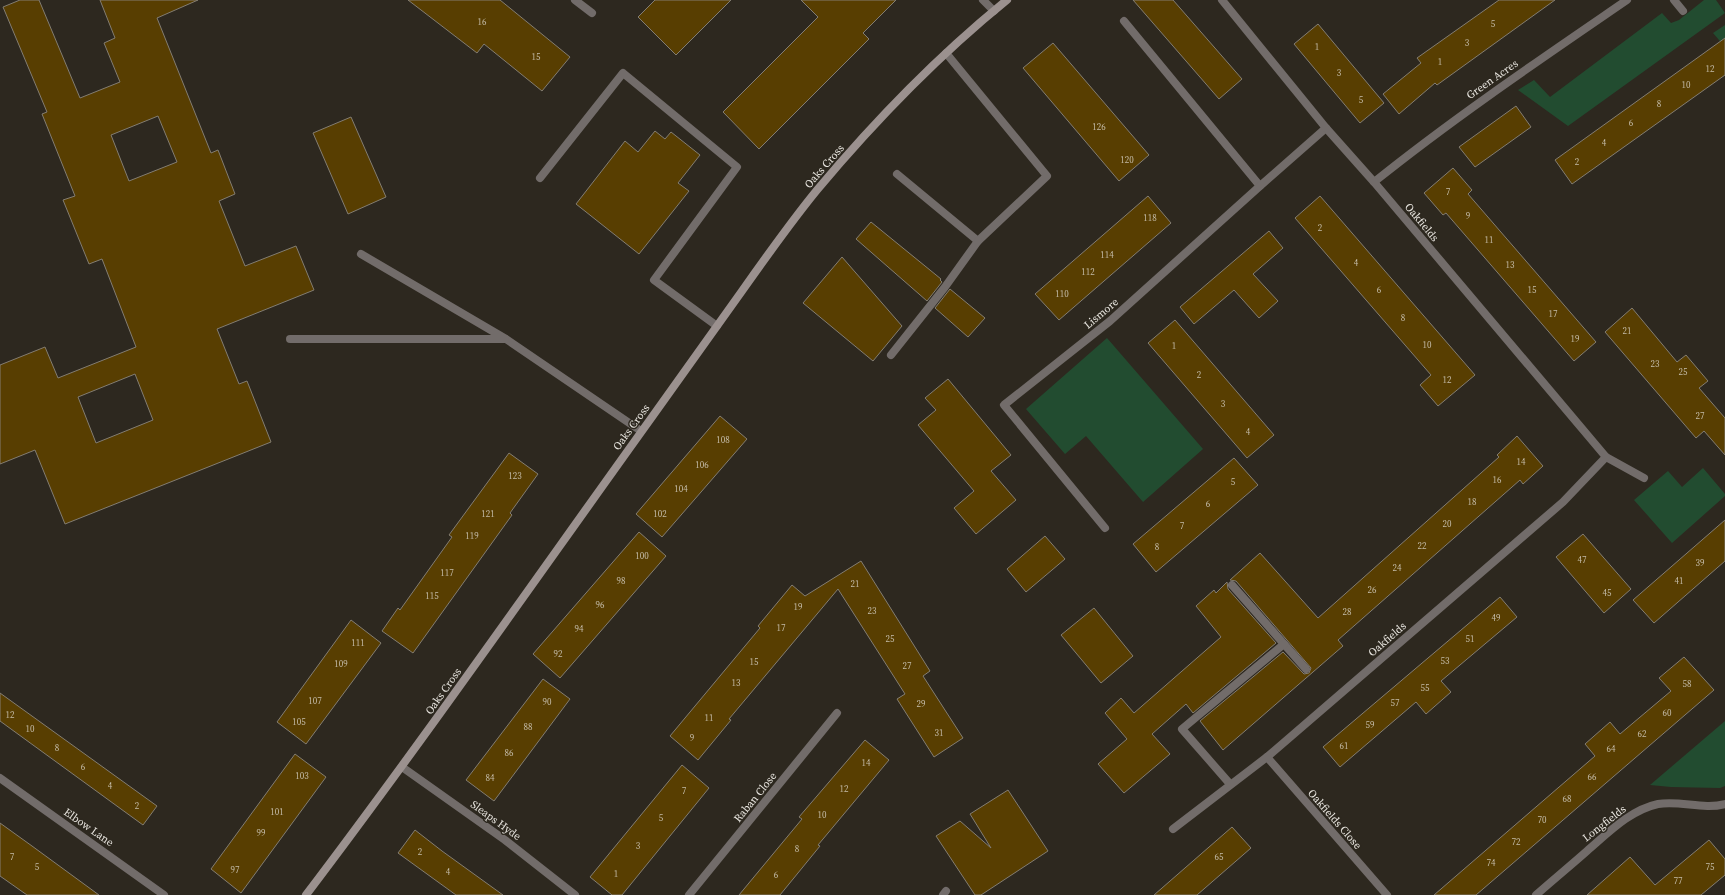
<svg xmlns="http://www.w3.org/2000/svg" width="1725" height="895" viewBox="0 0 1725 895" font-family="'Source Serif 4',serif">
  <rect width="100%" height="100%" fill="#2d281f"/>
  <g fill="#224c30">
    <polygon points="1704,0 1716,0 1725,13 1568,126 1518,90 1534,80 1550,97 1662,13 1671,23 1679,20"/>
    <polygon points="1725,25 1725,47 1713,33"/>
    <polygon points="1107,338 1203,449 1143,502 1086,436 1065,454 1026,409"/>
    <polygon points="1703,468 1725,494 1725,496 1672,543 1634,500 1668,471 1682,487"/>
    <polygon points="1725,721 1725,786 1720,788 1671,787 1650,785"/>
  </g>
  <g fill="#583e01" stroke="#837d72" fill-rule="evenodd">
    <path d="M20,0H39L80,98L120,82L104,43L115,38L100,0H198L157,18L211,153L218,150L235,194L219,201L245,266L296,246L314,290L217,329L239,384L247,381L271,442L65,524L35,450L0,464V365L45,347L58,378L136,347L102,259L89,264L63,200L75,196L42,114L47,112L3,7ZM158,116L177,162L129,181L111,135ZM135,374L153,420L96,443L78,397Z"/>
    <polygon points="408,0 500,0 570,57 542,91 484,44 477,53"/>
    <polygon points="655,0 731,0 676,55 638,17"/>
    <polygon points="801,0 896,0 863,33 869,39 759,149 723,112 818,17"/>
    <polygon points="1133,0 1173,0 1242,79 1219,99"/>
    <polygon points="1499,0 1555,0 1437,85 1435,83 1399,114 1383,94 1421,63 1417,58"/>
    <polygon points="1318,24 1384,103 1360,123 1294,44"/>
    <polygon points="1725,38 1725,75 1572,184 1555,160"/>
    <polygon points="1053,43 1149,155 1119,181 1023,68"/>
    <polygon points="1516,106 1531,127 1475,167 1459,147"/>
    <polygon points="351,117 386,197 348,214 313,133"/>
    <polygon points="655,131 665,139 671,132 700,155 678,183 689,191 639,254 576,204 625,141 638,152"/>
    <polygon points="1453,168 1472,190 1468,194 1596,342 1574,361 1446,213 1443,215 1424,193"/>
    <polygon points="1148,196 1171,223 1059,320 1035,294"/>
    <polygon points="1320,196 1475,375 1438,406 1420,385 1431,375 1295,218"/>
    <polygon points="871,222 941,279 940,280 942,282 927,301 856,239"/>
    <polygon points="1269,231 1283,248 1253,274 1278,301 1259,318 1234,290 1194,324 1180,307"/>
    <polygon points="842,257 902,326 873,361 803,303"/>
    <polygon points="950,289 985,318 968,337 935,308"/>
    <polygon points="1632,308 1677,362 1686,355 1708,381 1699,388 1725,418 1725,455 1704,431 1696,438 1605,332"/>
    <polygon points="1175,320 1274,435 1247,458 1148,343"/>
    <polygon points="948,379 1011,455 991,471 1016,500 976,534 954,508 974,491 918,425 936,410 925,398"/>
    <polygon points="720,416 747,439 662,537 636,514"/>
    <polygon points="1517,436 1543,466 1523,484 1520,480 1338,640 1343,646 1223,750 1200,721 1283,652 1304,674 1309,673 1311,668 1236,581 1230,580 1260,553 1318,618 1499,457 1497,455"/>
    <polygon points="509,453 538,474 510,513 512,515 413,653 382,631 398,608 400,610 452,537 449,535"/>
    <polygon points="1234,458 1258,485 1156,572 1133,544"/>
    <polygon points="1725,520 1725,561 1654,623 1633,600"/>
    <polygon points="639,532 666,556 560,678 533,654"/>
    <polygon points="1583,534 1631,589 1604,613 1556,557"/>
    <polygon points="1045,536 1065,559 1026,592 1007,569"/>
    <polygon points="861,561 930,671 923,676 963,738 934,757 897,699 905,694 838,589 729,719 731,720 698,760 670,736 760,628 758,626 792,585 805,596"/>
    <polygon points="1227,582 1228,589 1276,643 1193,713 1186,704 1152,734 1170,754 1124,793 1098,764 1127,739 1105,713 1121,698 1134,713 1221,637 1196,606 1214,590 1216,593"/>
    <polygon points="1500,597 1517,617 1441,681 1451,692 1426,714 1416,702 1340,767 1323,747"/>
    <polygon points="1094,608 1133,656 1101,683 1061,635"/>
    <polygon points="351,620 381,643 306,744 277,722"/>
    <polygon points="1684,657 1714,690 1476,895 1434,895 1595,756 1585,744 1610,722 1620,734 1671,691 1659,678"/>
    <polygon points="543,679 570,699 494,801 466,780"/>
    <polygon points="0,693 157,806 143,825 0,721"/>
    <polygon points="865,740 889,760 818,845 820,846 780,895 739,895 802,819 799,817"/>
    <polygon points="295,754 326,777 241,893 211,869"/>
    <polygon points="682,765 709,788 622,895 612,895 590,877"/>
    <polygon points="1008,790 1048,851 981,895 975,895 936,836 960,821 991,848 970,814"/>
    <polygon points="0,823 32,846 99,895 27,895 0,876"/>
    <polygon points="1232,827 1251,848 1197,895 1154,895"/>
    <polygon points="415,830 442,851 503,895 456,895 398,853"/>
    <polygon points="1709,840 1725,859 1725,875 1701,895 1587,895 1630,857 1655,885"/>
  </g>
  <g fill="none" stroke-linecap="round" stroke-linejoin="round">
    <g stroke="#726c6a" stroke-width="8">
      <polyline points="575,0 592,13"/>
      <polyline points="1124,21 1260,186"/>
      <polyline points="897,174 978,241 1047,176 946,53"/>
      <polyline points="540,178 623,73 737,167 654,280 717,326"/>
      <polyline points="361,254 506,339 641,431"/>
      <polyline points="290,339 505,339"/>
      <polyline points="891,355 945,287 978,241"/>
      <polyline points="1232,585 1306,669"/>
      <polyline points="1230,784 1182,729 1284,644"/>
      <polyline points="943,895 946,891"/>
    </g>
    <g stroke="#726c6a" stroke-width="8">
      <polyline points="983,0 994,11"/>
      <polyline points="1674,0 1683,11"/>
      <path d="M1374,182C1455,117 1541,59 1627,0"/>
      <polyline points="1606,457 1644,478"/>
      <polyline points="1105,528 1004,405 1110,321 1260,186 1326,128"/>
      <polyline points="1267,757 1387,895"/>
      <polyline points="402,767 505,840 575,895"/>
      <polyline points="0,778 164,895"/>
      <polyline points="1173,829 1267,757 1563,502 1606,457 1374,182 1326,128 1222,0"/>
      <polyline points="689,895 837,713"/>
      <path d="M1536,895C1553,880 1570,866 1587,851C1608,833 1630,810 1658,804C1680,800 1703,810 1725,804"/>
    </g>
    <path stroke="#9b918f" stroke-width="8" d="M306,895C425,738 537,577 652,417C682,375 712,333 742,291C766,257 790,223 817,190C874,122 938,56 1007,0"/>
  </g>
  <g text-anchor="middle" stroke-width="3" stroke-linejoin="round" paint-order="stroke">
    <g font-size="9" fill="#c4bba8">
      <text x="482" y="25">16</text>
      <text x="1493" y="27">5</text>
      <text x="1467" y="46">3</text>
      <text x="1317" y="50">1</text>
      <text x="536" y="60">15</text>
      <text x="1440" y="65">1</text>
      <text x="1710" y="72">12</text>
      <text x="1339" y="76">3</text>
      <text x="1686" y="88">10</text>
      <text x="1361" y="103">5</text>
      <text x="1659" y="107">8</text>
      <text x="1631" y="126">6</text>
      <text x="1099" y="130">126</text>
      <text x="1604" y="146">4</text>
      <text x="1127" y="163">120</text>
      <text x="1577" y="165">2</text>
      <text x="1448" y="195">7</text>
      <text x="1468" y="219">9</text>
      <text x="1150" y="221">118</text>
      <text x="1320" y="231">2</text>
      <text x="1489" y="243">11</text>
      <text x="1107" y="258">114</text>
      <text x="1356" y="266">4</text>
      <text x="1510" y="268">13</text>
      <text x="1088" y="275">112</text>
      <text x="1379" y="293">6</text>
      <text x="1532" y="293">15</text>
      <text x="1062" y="297">110</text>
      <text x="1553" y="317">17</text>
      <text x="1403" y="321">8</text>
      <text x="1627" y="334">21</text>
      <text x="1575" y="342">19</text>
      <text x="1427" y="348">10</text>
      <text x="1174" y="349">1</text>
      <text x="1655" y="367">23</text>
      <text x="1683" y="375">25</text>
      <text x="1199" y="378">2</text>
      <text x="1447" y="383">12</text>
      <text x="1223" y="407">3</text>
      <text x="1700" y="419">27</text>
      <text x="1248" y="435">4</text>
      <text x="723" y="443">108</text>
      <text x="1521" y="465">14</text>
      <text x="702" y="468">106</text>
      <text x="515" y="479">123</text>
      <text x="1497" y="483">16</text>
      <text x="1233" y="485">5</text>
      <text x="681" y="492">104</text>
      <text x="1472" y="505">18</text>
      <text x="1208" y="507">6</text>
      <text x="488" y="517">121</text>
      <text x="660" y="517">102</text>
      <text x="1447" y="527">20</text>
      <text x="1182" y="529">7</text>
      <text x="472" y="539">119</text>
      <text x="1422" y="549">22</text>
      <text x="1157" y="550">8</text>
      <text x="642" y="559">100</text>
      <text x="1582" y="563">47</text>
      <text x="1700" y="566">39</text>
      <text x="1397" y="571">24</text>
      <text x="447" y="576">117</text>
      <text x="621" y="584">98</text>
      <text x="1679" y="584">41</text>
      <text x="855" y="587">21</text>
      <text x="1372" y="593">26</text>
      <text x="1607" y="596">45</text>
      <text x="432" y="599">115</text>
      <text x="600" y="608">96</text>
      <text x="798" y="610">19</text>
      <text x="872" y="614">23</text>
      <text x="1347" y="615">28</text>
      <text x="1496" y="621">49</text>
      <text x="781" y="631">17</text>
      <text x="579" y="632">94</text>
      <text x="890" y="642">25</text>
      <text x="1470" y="642">51</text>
      <text x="358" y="646">111</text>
      <text x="558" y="657">92</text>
      <text x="1445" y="664">53</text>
      <text x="754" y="665">15</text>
      <text x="341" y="667">109</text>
      <text x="907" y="669">27</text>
      <text x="736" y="686">13</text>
      <text x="1687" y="687">58</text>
      <text x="1425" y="691">55</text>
      <text x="315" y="704">107</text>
      <text x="547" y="705">90</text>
      <text x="1395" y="706">57</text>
      <text x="921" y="707">29</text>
      <text x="1667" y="716">60</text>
      <text x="10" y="718">12</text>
      <text x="709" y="721">11</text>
      <text x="299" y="725">105</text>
      <text x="1370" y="728">59</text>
      <text x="528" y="730">88</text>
      <text x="30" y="732">10</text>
      <text x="939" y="736">31</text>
      <text x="1642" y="737">62</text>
      <text x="692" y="741">9</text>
      <text x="1344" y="749">61</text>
      <text x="57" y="751">8</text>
      <text x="1611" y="752">64</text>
      <text x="509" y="756">86</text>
      <text x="866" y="766">14</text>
      <text x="83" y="770">6</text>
      <text x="302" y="779">103</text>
      <text x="1592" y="780">66</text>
      <text x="490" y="781">84</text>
      <text x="110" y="789">4</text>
      <text x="844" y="792">12</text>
      <text x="684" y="794">7</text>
      <text x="1567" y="802">68</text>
      <text x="137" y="809">2</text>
      <text x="277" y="815">101</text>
      <text x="822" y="818">10</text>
      <text x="661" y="821">5</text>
      <text x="1542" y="823">70</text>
      <text x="261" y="836">99</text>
      <text x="1516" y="845">72</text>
      <text x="638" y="849">3</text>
      <text x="797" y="852">8</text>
      <text x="420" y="855">2</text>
      <text x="12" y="860">7</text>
      <text x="1219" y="860">65</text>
      <text x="1491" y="866">74</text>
      <text x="37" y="870">5</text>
      <text x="1710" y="870">75</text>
      <text x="235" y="873">97</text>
      <text x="448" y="875">4</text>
      <text x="616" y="877">1</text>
      <text x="776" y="878">6</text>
      <text x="1678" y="884">77</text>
    </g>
    <g font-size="11" fill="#e8e5df" stroke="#2d281f">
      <text transform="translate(1492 79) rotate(-35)" y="4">Green Acres</text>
      <text transform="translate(824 166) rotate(-49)" y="4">Oaks Cross</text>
      <text transform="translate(1422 222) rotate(50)" y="4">Oakfields</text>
      <text transform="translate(1101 313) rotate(-40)" y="4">Lismore</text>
      <text transform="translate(631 427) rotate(-54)" y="4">Oaks Cross</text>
      <text transform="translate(1387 639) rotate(-41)" y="4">Oakfields</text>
      <text transform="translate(443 691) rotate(-55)" y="4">Oaks Cross</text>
      <text transform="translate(755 797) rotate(-51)" y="4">Raban Close</text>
      <text transform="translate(1335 819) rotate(49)" y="4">Oakfields Close</text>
      <text transform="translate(496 820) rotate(36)" y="4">Sleaps Hyde</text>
      <text transform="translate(1604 823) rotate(-38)" y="4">Longfields</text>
      <text transform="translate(89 827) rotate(35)" y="4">Elbow Lane</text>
    </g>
  </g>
</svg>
